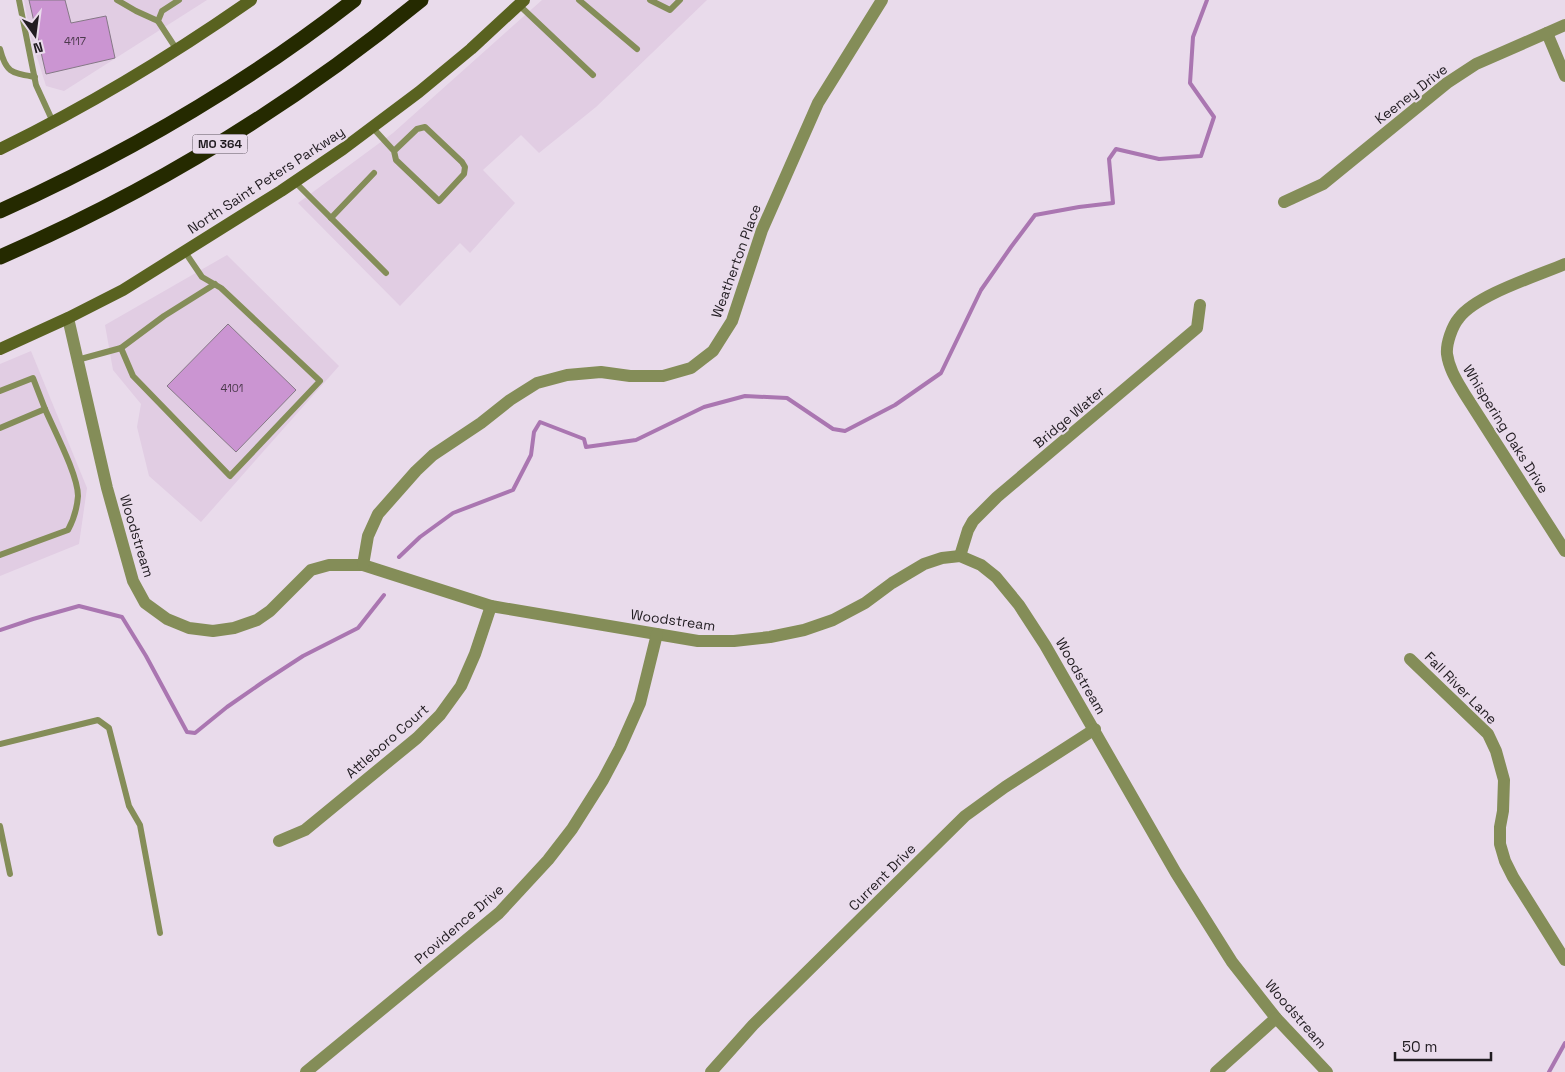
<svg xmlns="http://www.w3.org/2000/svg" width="1565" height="1072" viewBox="0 0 1565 1072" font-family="'Space Grotesk',sans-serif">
  <rect width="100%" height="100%" fill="#e9dbeb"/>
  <g fill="#e1cde3">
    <polygon points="24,0 207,0 64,91 46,86 31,38"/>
    <polygon points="542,0 707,0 596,107 539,153 521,135 483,170 515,203 470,253 460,243 400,306 298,203 393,133"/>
    <polygon points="227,255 339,366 201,522 149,476 137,427 141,404 113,370 105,325"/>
    <polygon points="31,351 87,488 79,544 0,576 0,364"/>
  </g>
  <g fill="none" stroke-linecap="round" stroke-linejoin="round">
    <g stroke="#aa76b1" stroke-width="4">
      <polyline points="399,557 420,537 453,513 513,490 531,455 534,432 540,422 584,439 586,447 636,440 704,407 745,396 787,398 833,429 845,431 895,405 941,373 981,290 1011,247 1035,215 1079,207 1113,203 1109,159 1116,149 1159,159 1201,156 1214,117 1190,83 1193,37 1207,0"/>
      <polyline points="0,630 33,619 79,606 122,617 146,656 187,732 195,733 227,707 263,682 303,656 358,628 384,595"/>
      <polyline points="1549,1072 1565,1043"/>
    </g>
  </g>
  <g fill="#cb95d2" stroke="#857886">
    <polygon points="29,0 65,0 71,23 106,16 115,58 46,74"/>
    <polygon points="228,324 296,390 236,452 167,386"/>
  </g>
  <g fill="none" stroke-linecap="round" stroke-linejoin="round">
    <g stroke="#848d58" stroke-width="6">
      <polyline points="19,0 36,85 53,122"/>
      <polyline points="117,0 136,11 158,21"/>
      <polyline points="579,0 637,49"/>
      <polyline points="650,0 670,10 680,0"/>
      <polyline points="519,5 593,75"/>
      <path d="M0,49C6,73 12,73 35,77"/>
      <polyline points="177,50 158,21 162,11 179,0"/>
      <polyline points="372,127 394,151 396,160 439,201 464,174 465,167 462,162 425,127 417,129 394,151"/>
      <polyline points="295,182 386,273"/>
      <polyline points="331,218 374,173"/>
      <polyline points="121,348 164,316 215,284"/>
      <polyline points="77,360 121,348 133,376 230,476 320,381 221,288 202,277 185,252"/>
      <polyline points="0,391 33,378 45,409"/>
      <path d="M0,428L45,409C54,430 78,475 78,496C77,509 74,519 68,530L0,555"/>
      <polyline points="0,744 98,720 109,728 129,806 140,825 160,933"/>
      <polyline points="0,826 10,874"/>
    </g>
    <g stroke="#848d58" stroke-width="12">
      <polyline points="1547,33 1565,76"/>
      <polyline points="1284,202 1323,184 1447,83 1476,64 1565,25"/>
      <path d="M1565,264C1537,276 1476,295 1459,318C1452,326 1446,344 1447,354C1449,369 1457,381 1464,393L1565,551"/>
      <polyline points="68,318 107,488 133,581 145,603 167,619 189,628 213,631 234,628 257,620 270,611 311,570 329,565 363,565 491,606 698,641 734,641 770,637 804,630 833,620 865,603 892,583 924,564 942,558 960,556 981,565 996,577 1019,605 1045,645 1176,873 1232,962 1276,1018 1327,1072"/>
      <polyline points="960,556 968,530 973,521 997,497 1197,328 1200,305"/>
      <polyline points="363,565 368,536 378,514 416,471 433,455 481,423 510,400 537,383 567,375 601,372 630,376 663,376 691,368 713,351 732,321 762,230 818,103 882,0"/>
      <polyline points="1410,659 1488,734 1496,751 1504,780 1503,811 1500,827 1500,844 1505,861 1513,877 1565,960"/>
      <polyline points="279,841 305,830 417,738 440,715 461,686 475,654 491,606"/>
      <polyline points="306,1072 499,913 548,860 572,829 603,780 620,748 640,703 657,634"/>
      <polyline points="711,1072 753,1025 965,816 1005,787 1095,729"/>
      <polyline points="1216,1072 1276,1018"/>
    </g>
    <g stroke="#596220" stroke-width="12">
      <path d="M0,149C88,106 171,56 251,0"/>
      <polyline points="0,349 68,318 123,290 281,191 343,149 419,92 471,49 524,0"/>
    </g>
    <g stroke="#252a00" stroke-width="15">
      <path d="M0,211C126,154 245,85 354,0"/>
      <path d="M0,257C152,191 293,105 421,0"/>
    </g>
  </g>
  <g text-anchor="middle" stroke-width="4.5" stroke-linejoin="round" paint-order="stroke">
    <g font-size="11" fill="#4c3a4d">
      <text x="75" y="45">4117</text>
      <text x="232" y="392">4101</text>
    </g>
    <rect fill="#e9dbeb" stroke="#5d555e" stroke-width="1" x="192.5" y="134.5" width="55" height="19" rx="4"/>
    <g font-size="12" font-weight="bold" fill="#211c21">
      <text x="220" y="148">MO 364</text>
    </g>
    <g font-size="14" fill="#211c21" stroke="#e9dbeb">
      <text transform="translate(1411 94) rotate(-38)" y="5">Keeney Drive</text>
      <text transform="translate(266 180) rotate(-33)" y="5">North Saint Peters Parkway</text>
      <text transform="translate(736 261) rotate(-70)" y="5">Weatherton Place</text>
      <text transform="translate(1069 417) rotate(-40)" y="5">Bridge Water</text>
      <text transform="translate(1506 429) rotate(58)" y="5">Whispering Oaks Drive</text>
      <text transform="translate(137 536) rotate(73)" y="5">Woodstream</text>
      <text transform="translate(673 620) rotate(8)" y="5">Woodstream</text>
      <text transform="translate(1081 676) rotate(60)" y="5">Woodstream</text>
      <text transform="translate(1461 688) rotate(45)" y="5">Fall River Lane</text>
      <text transform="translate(387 741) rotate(-41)" y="5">Attleboro Court</text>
      <text transform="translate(882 877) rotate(-45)" y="5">Current Drive</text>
      <text transform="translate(459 924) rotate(-41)" y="5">Providence Drive</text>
      <text transform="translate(1296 1014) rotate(49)" y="5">Woodstream</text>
    </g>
  </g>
  <g transform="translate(35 35) rotate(166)" stroke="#e9dbeb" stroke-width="4" paint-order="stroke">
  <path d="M0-4L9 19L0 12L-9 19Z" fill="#211c21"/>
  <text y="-8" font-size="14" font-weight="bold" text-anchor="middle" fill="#211c21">N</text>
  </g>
  <path d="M1395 1052v8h96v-8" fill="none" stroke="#211c21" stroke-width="2.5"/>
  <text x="1402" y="1052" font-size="15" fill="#211c21" stroke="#e9dbeb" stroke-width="4" paint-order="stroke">50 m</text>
</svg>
